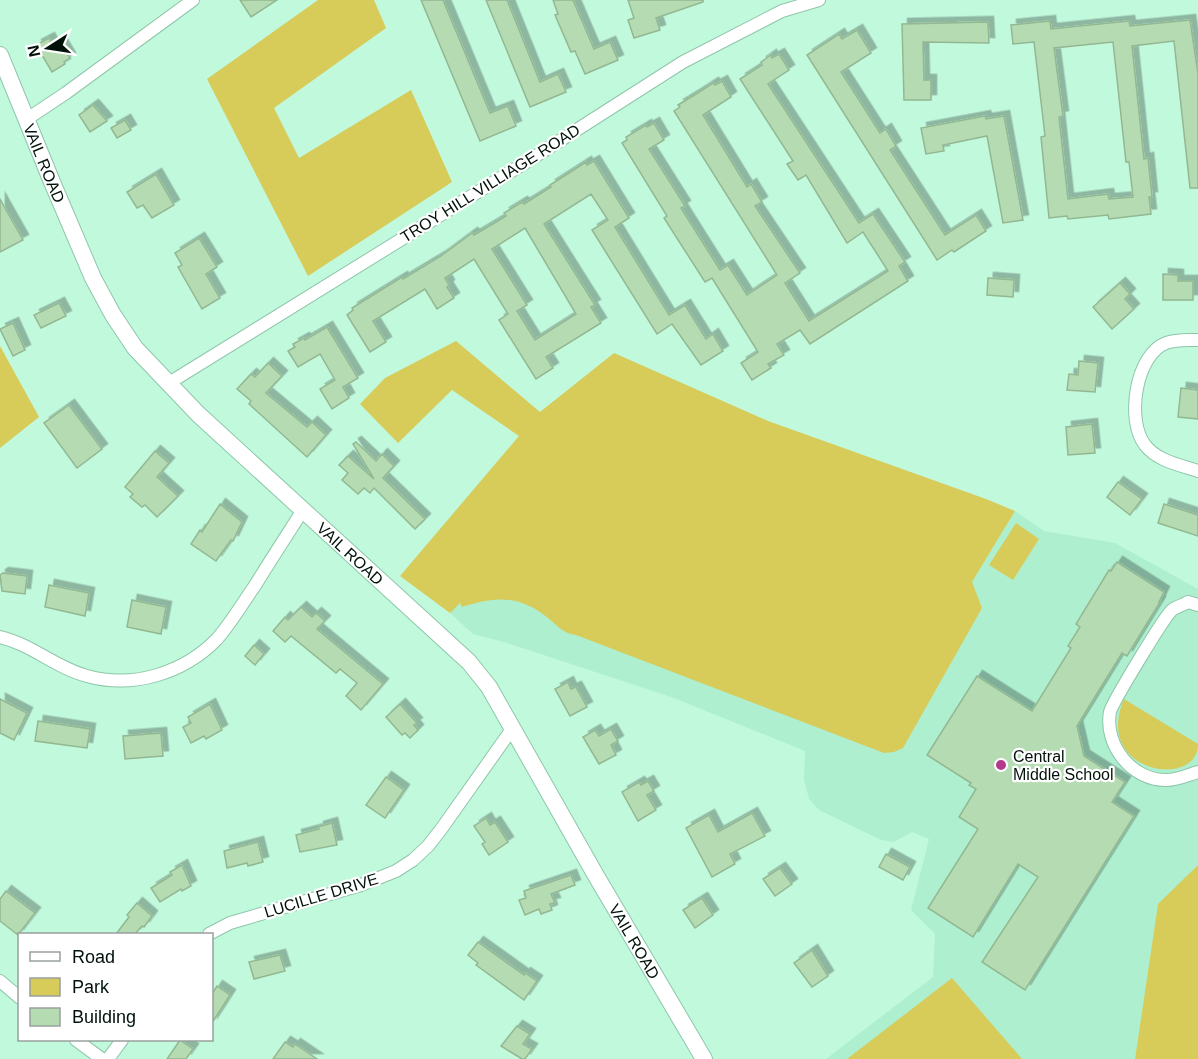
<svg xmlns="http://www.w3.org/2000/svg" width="1198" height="1059" viewBox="0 0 1198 1059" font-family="Helvetica,sans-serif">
  <defs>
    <filter id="shadow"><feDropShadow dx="5.5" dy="-5.5" stdDeviation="0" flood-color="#0004"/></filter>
  </defs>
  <rect width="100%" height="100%" fill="#c1f9dd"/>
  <polygon fill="#aeefd0" points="1015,511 1044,531 1115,543 1198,589 1198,865 1158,905 1135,1059 826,1059 933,977 935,934 911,910 929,839 912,832 894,842 881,840 819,810 809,799 804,779 805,751 674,698 504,642 473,634 450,613 480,579 972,582"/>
  <g fill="#d7cb59">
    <polygon points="318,0 374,0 386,28 274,108 299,158 411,90 452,182 308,276 207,79"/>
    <path d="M456,341L540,412L614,353L768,421L986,499L1015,511L972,582L982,608L903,748L894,752L884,753L576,635C564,634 558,626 548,618C519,595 496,596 462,607L460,603L450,613L400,576L519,436L452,390L398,443L360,404L385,378Z"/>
    <polygon points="0,346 39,417 0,448"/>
    <polygon points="1016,523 1039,539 1013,580 989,565"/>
    <path d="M1124,699L1198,744C1198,790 1092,773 1124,699Z"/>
    <polygon points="1198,865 1198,1059 1135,1059 1158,904"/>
    <polygon points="952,978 1022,1059 847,1059"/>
  </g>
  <g fill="#b5dbb3" stroke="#93b891" stroke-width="1.5" fill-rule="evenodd" filter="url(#shadow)">
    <polygon points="240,0 277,0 251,17"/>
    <polygon points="421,0 443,0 490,113 508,106 516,126 480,141"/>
    <polygon points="486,0 507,0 540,82 558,74 566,92 530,107"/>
    <polygon points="553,0 573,0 594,49 610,42 618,60 585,74 575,51 571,52 555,15 558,14"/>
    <polygon points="628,0 703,0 703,2 656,18 660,30 634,38 628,20 634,18"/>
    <path d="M1190,20L1198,74V188H1190L1174,41L1132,46L1144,159L1148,158L1152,197H1149L1151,214L1109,219L1108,215L1068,219L1067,216L1049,218L1041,137L1045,136L1034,42L1013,44L1011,25L1050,21L1051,29L1129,21L1130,26ZM1113,42L1126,162H1129L1133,197L1109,199L1108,194L1068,199L1059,117L1063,116L1054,48Z"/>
    <polygon points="988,22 989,43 923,42 924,80 931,80 931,100 904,100 902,24"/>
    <polygon points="857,30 871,53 841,72 880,133 886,129 896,146 890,150 945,235 976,215 986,231 954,252 952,250 937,260 807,55 839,34 842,39"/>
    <polygon points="49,38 54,47 61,43 70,58 64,62 65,64 52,72 36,45"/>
    <polygon points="779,54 789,70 768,84 859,223 873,214 905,262 899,266 908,281 810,344 800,330 777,344 784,355 768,364 771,368 752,380 741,363 758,352 712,278 705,282 664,218 667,216 622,143 627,140 626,137 646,125 647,127 654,123 664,140 649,149 685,206 681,208 720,270 728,265 747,295 777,275 674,111 680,107 678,105 696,94 713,83 715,85 722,81 731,97 703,115 747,187 751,184 762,202 755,206 800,273 785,283 809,321 888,271 863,232 847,243 806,175 798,180 787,164 793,161 740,79 762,65 761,62 771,55 772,58"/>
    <polygon points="93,105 107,121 90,132 79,115"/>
    <polygon points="985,116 986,119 1004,116 1023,220 1003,223 987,136 943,145 944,151 926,154 921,128"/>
    <polygon points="125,120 131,130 117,138 111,128"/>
    <path d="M594,161L629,218L615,227L669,315L685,305L706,339L713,334L723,351L701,365L672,324L657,334L592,230L608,220L591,194L544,224L595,305L591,307L601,323L546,357L553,368L536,379L499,320L508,314L474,259L445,278L449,285L447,287L454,298L437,309L425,289L373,321L386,342L370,352L347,315L353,310L352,308L402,277L403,279L441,256L472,233L474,235L481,231L506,216L504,213L522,202L524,204L551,187L550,185L586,162L587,165ZM525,228L576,314L535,340L517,311L527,305L492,249Z"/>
    <polygon points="156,174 174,205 152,218 143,205 137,208 127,192"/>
    <polygon points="0,199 23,240 0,252"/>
    <polygon points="199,238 217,267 206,274 220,298 202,309 178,267 182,265 175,253"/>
    <polygon points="1163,274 1178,275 1178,281 1193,281 1193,300 1163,300"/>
    <polygon points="988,278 1014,280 1013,297 987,295"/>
    <polygon points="1120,283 1130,294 1125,299 1134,309 1112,329 1093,307"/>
    <polygon points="59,303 66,316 41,328 34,315"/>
    <polygon points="13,323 25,350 13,356 0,329"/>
    <polygon points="327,327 358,378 343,387 349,398 332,409 320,389 335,380 320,354 298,367 288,351 295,347 293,344 304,338 305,340"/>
    <polygon points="1079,361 1098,363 1095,392 1067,390 1069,374 1078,375"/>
    <polygon points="268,363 282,376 266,393 307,427 312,422 326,435 307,457 249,404 251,401 237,389 251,374 255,377"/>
    <polygon points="1181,388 1198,390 1198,419 1178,417"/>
    <polygon points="69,405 102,449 77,468 44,423"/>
    <polygon points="1092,424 1095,453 1068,455 1066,427"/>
    <polygon points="356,442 376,461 382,454 394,466 383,478 425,519 415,529 374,488 370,493 364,488 358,494 342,480 348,473 339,465 348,456 374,479 353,444"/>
    <polygon points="155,451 169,463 157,477 178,496 157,517 145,505 142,507 130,497 133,494 125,487"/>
    <polygon points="1118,482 1142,499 1130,515 1107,497"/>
    <polygon points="220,504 242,522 233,541 231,540 216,561 191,544 200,530 202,532"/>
    <polygon points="1164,504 1198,515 1198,536 1158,523"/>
    <polygon points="1117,562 1164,592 1159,602 1160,602 1127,656 1122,653 1077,726 1084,756 1125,782 1112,802 1134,816 1025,990 982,962 1038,877 1018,864 973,937 928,908 978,829 959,817 976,789 969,785 971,783 927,755 977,676 1032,711 1071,648 1068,646 1080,627 1076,624 1109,570 1111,571"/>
    <polygon points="3,573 27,576 25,594 2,591 0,575"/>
    <polygon points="49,585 89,593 85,616 45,607"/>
    <polygon points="132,600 166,607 161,634 127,627"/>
    <polygon points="301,607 312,617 316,613 325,621 317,629 383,684 361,710 346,696 357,683 340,669 336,673 291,636 285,642 273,631 285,617 288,620"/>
    <polygon points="254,645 264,654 255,665 245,656"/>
    <polygon points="568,682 571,689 576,687 587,707 570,716 555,689"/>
    <polygon points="0,699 27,713 14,740 0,733"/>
    <polygon points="210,704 222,730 206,739 204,736 191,743 183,727 191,723 188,717"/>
    <polygon points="400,704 417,723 414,725 418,730 410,738 405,733 402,735 386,717"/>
    <polygon points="38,721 90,729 87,748 35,741"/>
    <polygon points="611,729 618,741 611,745 616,755 599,764 583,737 595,730 599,736"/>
    <polygon points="161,733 163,756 125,759 123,736"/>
    <polygon points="386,777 404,790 385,818 366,805"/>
    <polygon points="648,781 654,791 647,795 656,810 638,821 622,792 639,782 641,785"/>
    <polygon points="752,813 765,836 730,854 735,864 712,877 686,828 709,815 718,832"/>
    <polygon points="486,818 490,825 495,822 508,842 489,855 482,844 485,842 474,826"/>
    <polygon points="332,823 337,845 300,852 296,835 319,829 318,827"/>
    <polygon points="258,842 263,862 248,866 247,863 227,868 224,851"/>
    <polygon points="886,854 910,867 903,880 879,867"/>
    <polygon points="182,865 191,886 182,891 181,889 160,902 151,888 172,875 170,872"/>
    <polygon points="780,868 792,884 775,896 763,879"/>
    <polygon points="571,875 575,885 551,894 555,903 550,904 552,910 541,914 539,909 525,915 519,900 526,898 524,891"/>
    <polygon points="6,891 35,913 18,935 0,921 0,899"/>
    <polygon points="702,898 713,915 695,928 683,910"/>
    <polygon points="137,903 152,916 144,927 142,926 135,934 116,934 129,917 127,915"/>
    <polygon points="478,942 524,975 525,973 537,981 524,1000 476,965 478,963 468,955"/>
    <polygon points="812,950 828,976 812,987 794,963"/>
    <polygon points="280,955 285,971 254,979 249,962"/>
    <polygon points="217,986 230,995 212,1023 212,994"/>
    <polygon points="517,1026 530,1034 523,1044 532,1049 525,1059 522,1059 501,1046"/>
    <polygon points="180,1040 193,1049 186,1059 167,1059"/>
    <polygon points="285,1042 293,1047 295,1044 317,1059 273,1059"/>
  </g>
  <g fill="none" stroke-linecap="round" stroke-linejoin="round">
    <defs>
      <g id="street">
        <polyline points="27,119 66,93 193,0"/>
        <path d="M1198,340C1188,340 1176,339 1166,343C1135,355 1126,421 1145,445C1157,461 1180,465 1198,471"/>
        <polyline points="169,383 528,161 683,62 782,11 819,0"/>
        <path d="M1198,605L1188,602C1183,605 1176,607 1172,610C1164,617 1112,703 1110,712C1104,745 1132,781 1167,780C1177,780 1188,775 1198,772"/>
        <path d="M0,637C31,644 56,668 87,676C133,689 184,673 217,639C231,623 242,604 254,587C270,561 287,535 303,510"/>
        <polyline points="209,934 230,923 361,885 396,871 413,860 428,846 442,828 512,729"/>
        <polyline points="0,981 20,998"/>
        <polyline points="76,1040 102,1059"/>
        <polyline points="108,1059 122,1040"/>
      </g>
      <g id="secondary">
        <path id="s1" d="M0,55L52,182L93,278L113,315L135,348L198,414L469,662L489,687L595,874L704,1059"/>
      </g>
    </defs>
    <use href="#street" stroke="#8fc6ab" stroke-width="14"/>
    <use href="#secondary" stroke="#8fc6ab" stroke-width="18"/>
    <use href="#street" stroke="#fff" stroke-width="12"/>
    <use href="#secondary" stroke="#fff" stroke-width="16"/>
  </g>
  <circle fill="#b4398b" stroke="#fff" stroke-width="2" cx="1001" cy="765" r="6"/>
  <g text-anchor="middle" stroke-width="4.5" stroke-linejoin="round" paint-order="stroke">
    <g font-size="16" fill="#001209" stroke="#fff">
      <text dy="6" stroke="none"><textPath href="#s1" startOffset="117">VAIL ROAD</textPath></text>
      <text transform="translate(490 183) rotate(-32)" y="6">TROY HILL VILLIAGE ROAD</text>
      <text dy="6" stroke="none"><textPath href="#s1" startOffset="621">VAIL ROAD</textPath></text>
      <text transform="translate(321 895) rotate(-17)" y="6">LUCILLE DRIVE</text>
      <text dy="6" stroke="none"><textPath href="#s1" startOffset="1107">VAIL ROAD</textPath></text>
    </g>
    <g font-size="16" fill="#001209" stroke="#fff" text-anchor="start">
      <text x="1013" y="762">Central<tspan x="1013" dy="18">Middle School</tspan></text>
    </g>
  </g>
  <rect x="18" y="933" width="195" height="108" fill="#ffffff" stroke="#99a09d" stroke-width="1.5"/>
  <rect x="30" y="952" width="30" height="9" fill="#ffffff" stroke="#99a09d" stroke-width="1.5"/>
  <text x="72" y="963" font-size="18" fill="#001209">Road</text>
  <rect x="30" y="978" width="30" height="18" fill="#d7cb59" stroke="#99a09d" stroke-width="1.5"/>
  <text x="72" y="993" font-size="18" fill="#001209">Park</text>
  <rect x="30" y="1008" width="30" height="18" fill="#b5dbb3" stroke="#99a09d" stroke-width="1.5"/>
  <text x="72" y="1023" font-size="18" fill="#001209">Building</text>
  <g transform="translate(48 48) rotate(258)" stroke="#ffffff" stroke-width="4.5" paint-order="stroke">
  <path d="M0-4.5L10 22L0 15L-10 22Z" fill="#001209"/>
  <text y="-9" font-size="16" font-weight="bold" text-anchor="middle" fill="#001209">N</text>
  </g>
</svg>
